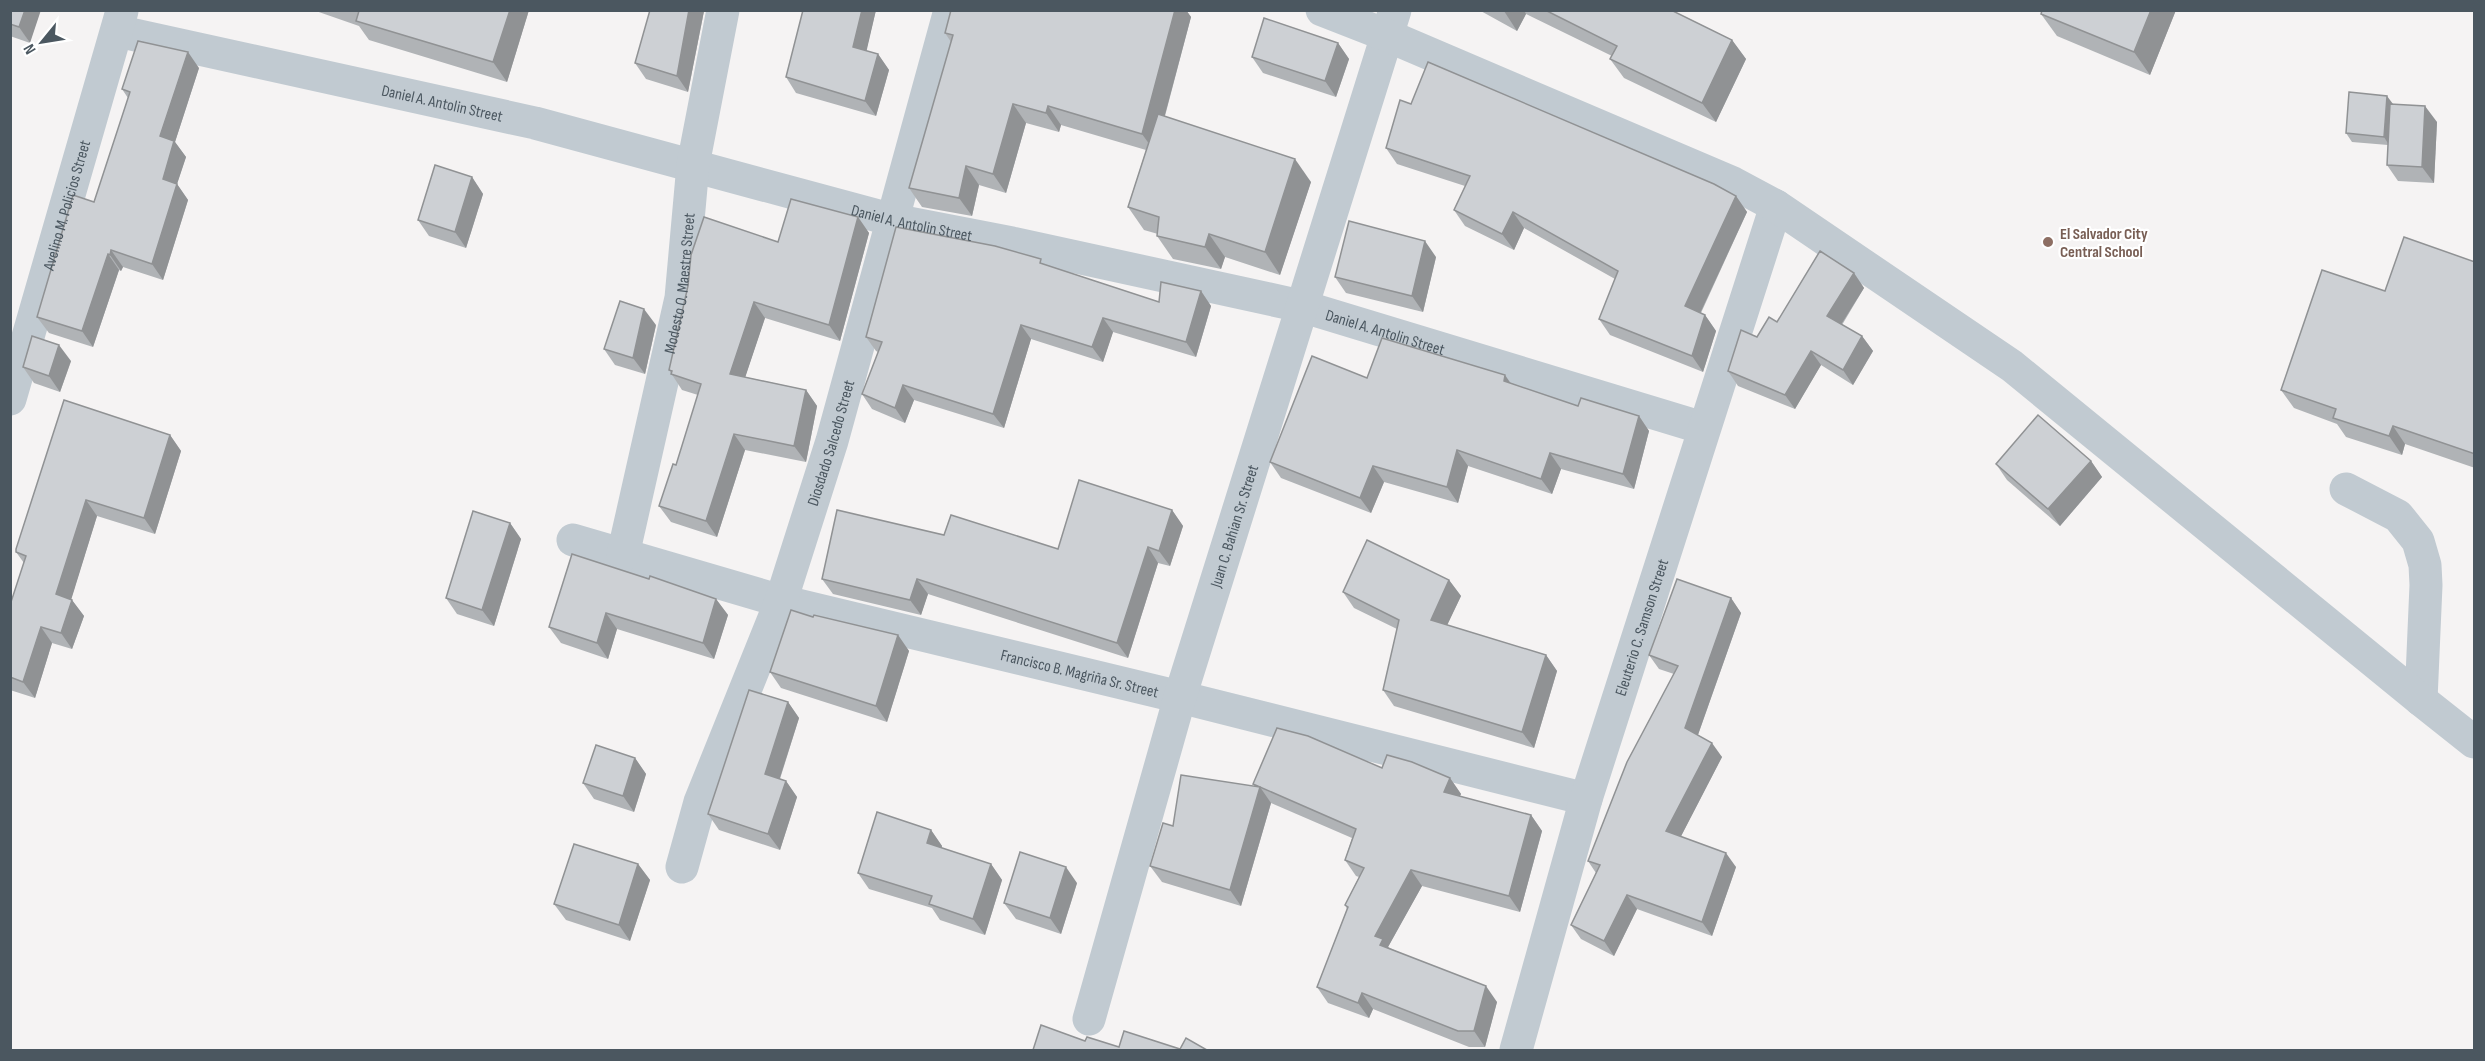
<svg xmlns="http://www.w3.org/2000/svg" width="2485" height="1061" viewBox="0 0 2485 1061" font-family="'Sofia Sans Condensed',sans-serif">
  <rect width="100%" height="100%" fill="#f5f3f3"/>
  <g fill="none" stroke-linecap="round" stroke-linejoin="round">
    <g stroke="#c1cad1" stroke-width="33">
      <path id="s1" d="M117,31L535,123L893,220L1012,243L1301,306L1703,428"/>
      <path id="s2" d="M10,399L122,11"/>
      <polyline points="2346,489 2398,516 2418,541 2425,565 2426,585 2421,700"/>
      <path id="s3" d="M573,540L781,601L1180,697L1586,799"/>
      <path id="s4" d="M623,555L681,298L693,165L723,10"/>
      <path id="s5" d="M682,867L700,802L781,601L832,441L950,10"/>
      <path id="s6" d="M1089,1019L1180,697L1395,10"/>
      <path id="s7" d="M1516,1050L1586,799L1776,206"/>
    </g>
    <polyline stroke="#c1cad1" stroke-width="33" points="1322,10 1386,35 1733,183 1776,206 2012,366 2421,700 2474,742"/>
  </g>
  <g fill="#b0b3b6">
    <polygon points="10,10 30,43 10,36"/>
    <polygon points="313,10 529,10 507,82 369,40 359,26"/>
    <polygon points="803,10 876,10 866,51 878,54 889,70 876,116 796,93 786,77"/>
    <polygon points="951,10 1186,10 1191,17 1165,116 1311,182 1280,275 1225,257 1221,269 1173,259 1157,236 1158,234 1144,230 1128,207 1146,150 1061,125 1059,132 1026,123 1006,193 979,185 972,216 922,207 909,188 951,42 945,33"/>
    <polygon points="1479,10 1671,10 1732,40 1746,59 1716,122 1624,78 1610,59 1612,56 1526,14 1517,31"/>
    <polygon points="2176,10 2150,75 2057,36 2041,14"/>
    <polygon points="704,11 688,92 646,79 635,63"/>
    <polygon points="1338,43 1349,59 1336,97 1263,73 1252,57"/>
    <polygon points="199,68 175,142 186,157 177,184 188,200 163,280 123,267 121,271 119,270 93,347 49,333 37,317 94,202 128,98 122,89"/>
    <polygon points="2393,104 2437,122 2434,183 2398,181 2387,165 2388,145 2352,142 2346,133"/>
    <polygon points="1386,148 1736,196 1747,212 1701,313 1705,315 1716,331 1703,372 1610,335 1599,319 1615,279 1524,228 1514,250 1465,226 1454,210 1465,186 1397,164"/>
    <polygon points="472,177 483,194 466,248 429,236 418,220"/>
    <polygon points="858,217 869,233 840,341 765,318 745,377 806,390 817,406 806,462 745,450 717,537 671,522 659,506 676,465 698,395 682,390 669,370 778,242"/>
    <polygon points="1436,257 1423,312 1346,293 1335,277"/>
    <polygon points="2475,262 2475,468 2405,444 2402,455 2346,437 2337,424 2294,408 2281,390 2385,291"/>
    <polygon points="1044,264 1159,302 1201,291 1211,306 1196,357 1113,332 1103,362 1031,339 1004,428 914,400 905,423 872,409 862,394 878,352 876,351 866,337"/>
    <polygon points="1854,273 1864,288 1842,325 1862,336 1873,351 1853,385 1821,365 1795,409 1738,386 1728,371 1757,337 1777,322"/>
    <polygon points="656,325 645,374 615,365 604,349"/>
    <polygon points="71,361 60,392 34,383 23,367"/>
    <polygon points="1367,378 1511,383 1578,406 1639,416 1649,431 1634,489 1561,469 1552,494 1468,466 1458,503 1384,482 1371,513 1281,478 1270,462"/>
    <polygon points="170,435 181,451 155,534 97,516 71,599 84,616 72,649 52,643 35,698 10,690 10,605 24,563 16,552"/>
    <polygon points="2091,461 2102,477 2060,526 2007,480 1996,464"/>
    <polygon points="1172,510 1183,526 1170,566 1158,563 1128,658 928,594 921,615 833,594 822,579 944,535 1058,549"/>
    <polygon points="510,523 521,539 494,626 457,614 446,598"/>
    <polygon points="649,579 716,599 728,615 714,659 617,629 608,659 561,643 549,627"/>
    <polygon points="1449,580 1461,596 1447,625 1546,655 1557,671 1534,748 1394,706 1383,690 1397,629 1354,608 1343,592"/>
    <polygon points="1731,598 1741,613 1698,735 1722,757 1681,836 1736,867 1712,936 1637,909 1614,956 1581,939 1571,925 1596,873 1588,861 1674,674 1659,669 1649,655"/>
    <polygon points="813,617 898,635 909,651 887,722 781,688 770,672"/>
    <polygon points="788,702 799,718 780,779 786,781 797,797 780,850 719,830 708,814"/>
    <polygon points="635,758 646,774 634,812 594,799 583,783"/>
    <polygon points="1382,768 1450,778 1461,794 1459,796 1531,815 1542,831 1520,912 1422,886 1388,947 1497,1002 1485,1047 1469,1047 1373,1009 1369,1018 1328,1003 1317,987 1347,909 1345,905 1359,877 1356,876 1345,860 1352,838 1271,803 1241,906 1162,882 1150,866 1255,787 1253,784"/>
    <polygon points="931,830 942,846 942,848 991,864 1002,880 985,935 940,920 932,908 869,889 858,873"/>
    <polygon points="638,864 650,880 630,941 566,920 554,904"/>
    <polygon points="1077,883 1061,934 1016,919 1004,903"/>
  </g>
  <g fill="#909294">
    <polygon points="25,10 41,10 30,43 19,27"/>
    <polygon points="510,10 529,10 507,82 493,62"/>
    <polygon points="689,10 703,10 704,11 688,92 677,76"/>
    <polygon points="862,10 876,10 864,62 853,47"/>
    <polygon points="1175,10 1186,10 1191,17 1155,152 1142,134"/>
    <polygon points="1504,10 1524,10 1526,14 1517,31 1504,11"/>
    <polygon points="2151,10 2176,10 2150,75 2134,52"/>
    <polygon points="1732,40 1746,59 1716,122 1702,103"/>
    <polygon points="1338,43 1349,59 1336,97 1325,81"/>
    <polygon points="188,52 199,68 175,142 186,157 177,184 188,200 163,280 152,264 160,136"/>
    <polygon points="878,54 889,70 876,116 865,101"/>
    <polygon points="2387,96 2393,104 2389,145 2384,137"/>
    <polygon points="1013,104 1026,123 1006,193 993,174"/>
    <polygon points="1048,106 1061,125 1059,132 1046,113"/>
    <polygon points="2425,106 2437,122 2434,183 2422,167"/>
    <polygon points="1295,159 1311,182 1280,275 1265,252"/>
    <polygon points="966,166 979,185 972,216 959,198"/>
    <polygon points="472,177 483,194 466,248 455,232"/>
    <polygon points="1736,196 1747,212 1696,322 1685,306"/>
    <polygon points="1513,212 1524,228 1514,250 1502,234"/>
    <polygon points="858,217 869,233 840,341 829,325"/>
    <polygon points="1209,234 1225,257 1221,269 1205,247"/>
    <polygon points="1425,241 1436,257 1423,312 1412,296"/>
    <polygon points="111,250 123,267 121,271 110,255"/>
    <polygon points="108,254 119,270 93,347 82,331"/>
    <polygon points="1854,273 1864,288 1837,331 1827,316"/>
    <polygon points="1201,291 1211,306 1196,357 1186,342"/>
    <polygon points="754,302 765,318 741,390 730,374"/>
    <polygon points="644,309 656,325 645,374 633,358"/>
    <polygon points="1705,315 1716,331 1703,372 1692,356"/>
    <polygon points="1103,318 1113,332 1103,362 1092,347"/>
    <polygon points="1021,325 1031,339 1004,428 993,414"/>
    <polygon points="1862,336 1873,351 1853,385 1843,370"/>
    <polygon points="59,345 71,361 60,392 49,376"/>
    <polygon points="1811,351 1821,365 1795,409 1785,395"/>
    <polygon points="1505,375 1516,391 1504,381"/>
    <polygon points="903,385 914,400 905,423 895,408"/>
    <polygon points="806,390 817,406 806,462 794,446"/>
    <polygon points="1639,416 1649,431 1634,489 1623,474"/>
    <polygon points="2393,426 2405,444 2402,455 2389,436"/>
    <polygon points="734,434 745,450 717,537 706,521"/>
    <polygon points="170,435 181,451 155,534 144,518"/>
    <polygon points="1457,450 1468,466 1458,503 1447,487"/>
    <polygon points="1550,453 1561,469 1552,494 1541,479"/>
    <polygon points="2091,461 2102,477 2060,526 2048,509"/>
    <polygon points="1373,466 1384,482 1371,513 1360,498"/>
    <polygon points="86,500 97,516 68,610 56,594"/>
    <polygon points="1172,510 1183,526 1170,566 1159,551"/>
    <polygon points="510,523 521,539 494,626 482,610"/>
    <polygon points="1148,547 1158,563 1128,658 1117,643"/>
    <polygon points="917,579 928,594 921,615 910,600"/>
    <polygon points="1449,580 1461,596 1442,636 1431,620"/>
    <polygon points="1731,598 1741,613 1695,743 1685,728"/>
    <polygon points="716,599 728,615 714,659 703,643"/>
    <polygon points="72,600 84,616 72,649 61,633"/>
    <polygon points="606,613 617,629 608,659 597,643"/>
    <polygon points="41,627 52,643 35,698 23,682"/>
    <polygon points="898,635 909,651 887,722 876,706"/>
    <polygon points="1546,655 1557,671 1534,748 1522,732"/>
    <polygon points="788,702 799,718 776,790 765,774"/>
    <polygon points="1712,743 1722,757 1676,846 1666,831"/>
    <polygon points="635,758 646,774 634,812 623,796"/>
    <polygon points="1450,778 1461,794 1455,808 1444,792"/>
    <polygon points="786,781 797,797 780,850 768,834"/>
    <polygon points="1260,787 1271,803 1241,906 1230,890"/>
    <polygon points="1531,815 1542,831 1520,912 1509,896"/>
    <polygon points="931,830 942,846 938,859 927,843"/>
    <polygon points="1726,853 1736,867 1712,936 1702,922"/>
    <polygon points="638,864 650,880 630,941 619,925"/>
    <polygon points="991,864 1002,880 985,935 973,919"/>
    <polygon points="1066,867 1077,883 1061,934 1050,918"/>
    <polygon points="1411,870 1422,886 1388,947 1393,955 1391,960 1375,936"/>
    <polygon points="1627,895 1637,909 1614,956 1604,941"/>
    <polygon points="1486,986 1497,1002 1485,1047 1474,1031"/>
    <polygon points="1362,993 1373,1009 1369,1018 1358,1003"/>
  </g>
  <g fill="#cdd0d4" stroke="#909294" stroke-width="1.5">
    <polygon points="10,10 25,10 19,27 10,24"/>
    <polygon points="357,10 510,10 493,62 356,21 359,11"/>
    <polygon points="650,10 689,10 677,76 635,63"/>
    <polygon points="803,10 862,10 853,47 878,54 865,101 786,77"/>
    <polygon points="951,10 1175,10 1142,134 1048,106 1046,113 1013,104 993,174 966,166 959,198 909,188 953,35 945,33"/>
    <polygon points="1545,10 1671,10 1732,40 1702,103 1610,59 1617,46"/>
    <polygon points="2042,10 2151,10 2134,52 2041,14"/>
    <polygon points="1264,18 1338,43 1325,81 1252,57"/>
    <polygon points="138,41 188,52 160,136 174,141 163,179 177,184 152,264 111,250 110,255 108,254 82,331 37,317 73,195 94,202 130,92 122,89"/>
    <polygon points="1428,62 1714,184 1736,196 1685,306 1705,315 1692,356 1599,319 1618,271 1513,212 1502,234 1454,210 1470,176 1386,148 1400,100 1411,104"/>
    <polygon points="2349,92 2387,96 2384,137 2346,133"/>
    <polygon points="2390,104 2425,106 2422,167 2387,165"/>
    <polygon points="1158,114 1295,159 1265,252 1209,234 1205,247 1157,236 1159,217 1128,207"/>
    <polygon points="435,165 472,177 455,232 418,220"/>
    <polygon points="791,199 858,217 829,325 754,302 730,374 806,390 794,446 734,434 706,521 659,506 673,464 676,465 701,384 671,374 672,371 669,370 688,286 691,255 704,217 778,242"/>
    <polygon points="1349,221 1425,241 1412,296 1335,277"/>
    <polygon points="896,227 995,246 1041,259 1040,263 1159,302 1161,282 1201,291 1186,342 1103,318 1092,347 1021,325 993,414 903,385 895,408 862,394 882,342 866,337"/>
    <polygon points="2404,237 2475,262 2475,454 2393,426 2389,436 2333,418 2336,409 2281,390 2322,270 2385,291"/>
    <polygon points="1820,251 1854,273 1827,316 1862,336 1843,370 1811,351 1785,395 1728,371 1741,330 1757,337 1769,317 1777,322"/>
    <polygon points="620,301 644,309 633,358 604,349"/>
    <polygon points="32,336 59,345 49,376 23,367"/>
    <polygon points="1382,338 1505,375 1504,381 1578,406 1581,398 1639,416 1623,474 1550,453 1541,479 1457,450 1447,487 1373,466 1360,498 1270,462 1312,356 1367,378"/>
    <polygon points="64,400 170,435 144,518 86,500 56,594 72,600 61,633 41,627 23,682 10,677 10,605 26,556 16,552 16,549"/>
    <polygon points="2038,415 2091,461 2048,509 1996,464"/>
    <polygon points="1079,480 1172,510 1159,551 1148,547 1117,643 917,579 910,600 822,579 837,510 944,535 951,515 1058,549"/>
    <polygon points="473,511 510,523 482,610 446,598"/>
    <polygon points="1367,540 1449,580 1431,620 1546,655 1522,732 1383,690 1399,620 1343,592"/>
    <polygon points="572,554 649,579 650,576 716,599 703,643 606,613 597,643 549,627"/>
    <polygon points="1677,579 1731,598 1685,728 1712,743 1666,831 1726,853 1702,922 1627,895 1604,941 1571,925 1600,865 1588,861 1627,762 1678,666 1649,655"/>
    <polygon points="791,610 813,617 814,615 898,635 876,706 770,672"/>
    <polygon points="749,690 788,702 765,774 786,781 768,834 708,814"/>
    <polygon points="1277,728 1308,736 1382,768 1387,755 1412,762 1450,778 1444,792 1531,815 1509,896 1411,870 1375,936 1383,939 1380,945 1486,986 1474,1031 1458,1031 1362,993 1358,1003 1317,987 1348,907 1345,905 1364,868 1345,860 1356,829 1253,784"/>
    <polygon points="596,745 635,758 623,796 583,783"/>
    <polygon points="1181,775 1260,787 1230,890 1150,866 1163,823 1173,826"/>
    <polygon points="877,812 931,830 927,843 991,864 973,919 929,904 932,896 858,873"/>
    <polygon points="574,844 638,864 619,925 554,904"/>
    <polygon points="1020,852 1066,867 1050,918 1004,903"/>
    <polygon points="1041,1025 1085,1041 1087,1037 1119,1047 1124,1031 1180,1049 1186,1038 1207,1050 1033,1050"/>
  </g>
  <circle fill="#8d6e63" stroke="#fff" stroke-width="2" cx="2048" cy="242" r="6"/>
  <g text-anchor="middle" stroke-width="4.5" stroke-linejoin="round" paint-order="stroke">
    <g font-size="16" fill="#4b5760" stroke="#fff">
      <text dy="6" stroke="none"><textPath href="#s1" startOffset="333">Daniel A. Antolin Street</textPath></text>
      <text dy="6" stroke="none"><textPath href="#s2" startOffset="202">Avelino M. Policios Street</textPath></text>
      <text dy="6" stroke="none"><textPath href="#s1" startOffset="818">Daniel A. Antolin Street</textPath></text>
      <text dy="6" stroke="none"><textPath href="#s4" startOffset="278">Modesto O. Maestre Street</textPath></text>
      <text dy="6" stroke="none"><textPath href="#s1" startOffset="1304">Daniel A. Antolin Street</textPath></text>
      <text dy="6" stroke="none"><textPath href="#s5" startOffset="450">Diosdado Salcedo Street</textPath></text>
      <text dy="6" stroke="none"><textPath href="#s6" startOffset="514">Juan C. Bahian Sr. Street</textPath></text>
      <text dy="6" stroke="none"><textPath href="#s7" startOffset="441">Eleuterio C. Samson Street</textPath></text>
      <text dy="6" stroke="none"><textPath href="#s3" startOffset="524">Francisco B. Magriña Sr. Street</textPath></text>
    </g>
    <g font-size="16" font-weight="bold" fill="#785e54" stroke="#fff" text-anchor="start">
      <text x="2060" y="239">El Salvador City<tspan x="2060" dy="18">Central School</tspan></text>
    </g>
  </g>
  <rect width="2485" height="1061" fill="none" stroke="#4b5760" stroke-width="24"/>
  <g transform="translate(42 42) rotate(240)" stroke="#ffffff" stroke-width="4.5" paint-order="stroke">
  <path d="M0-4.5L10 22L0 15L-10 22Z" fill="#4b5760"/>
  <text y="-9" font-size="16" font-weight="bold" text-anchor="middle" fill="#4b5760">N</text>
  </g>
</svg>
